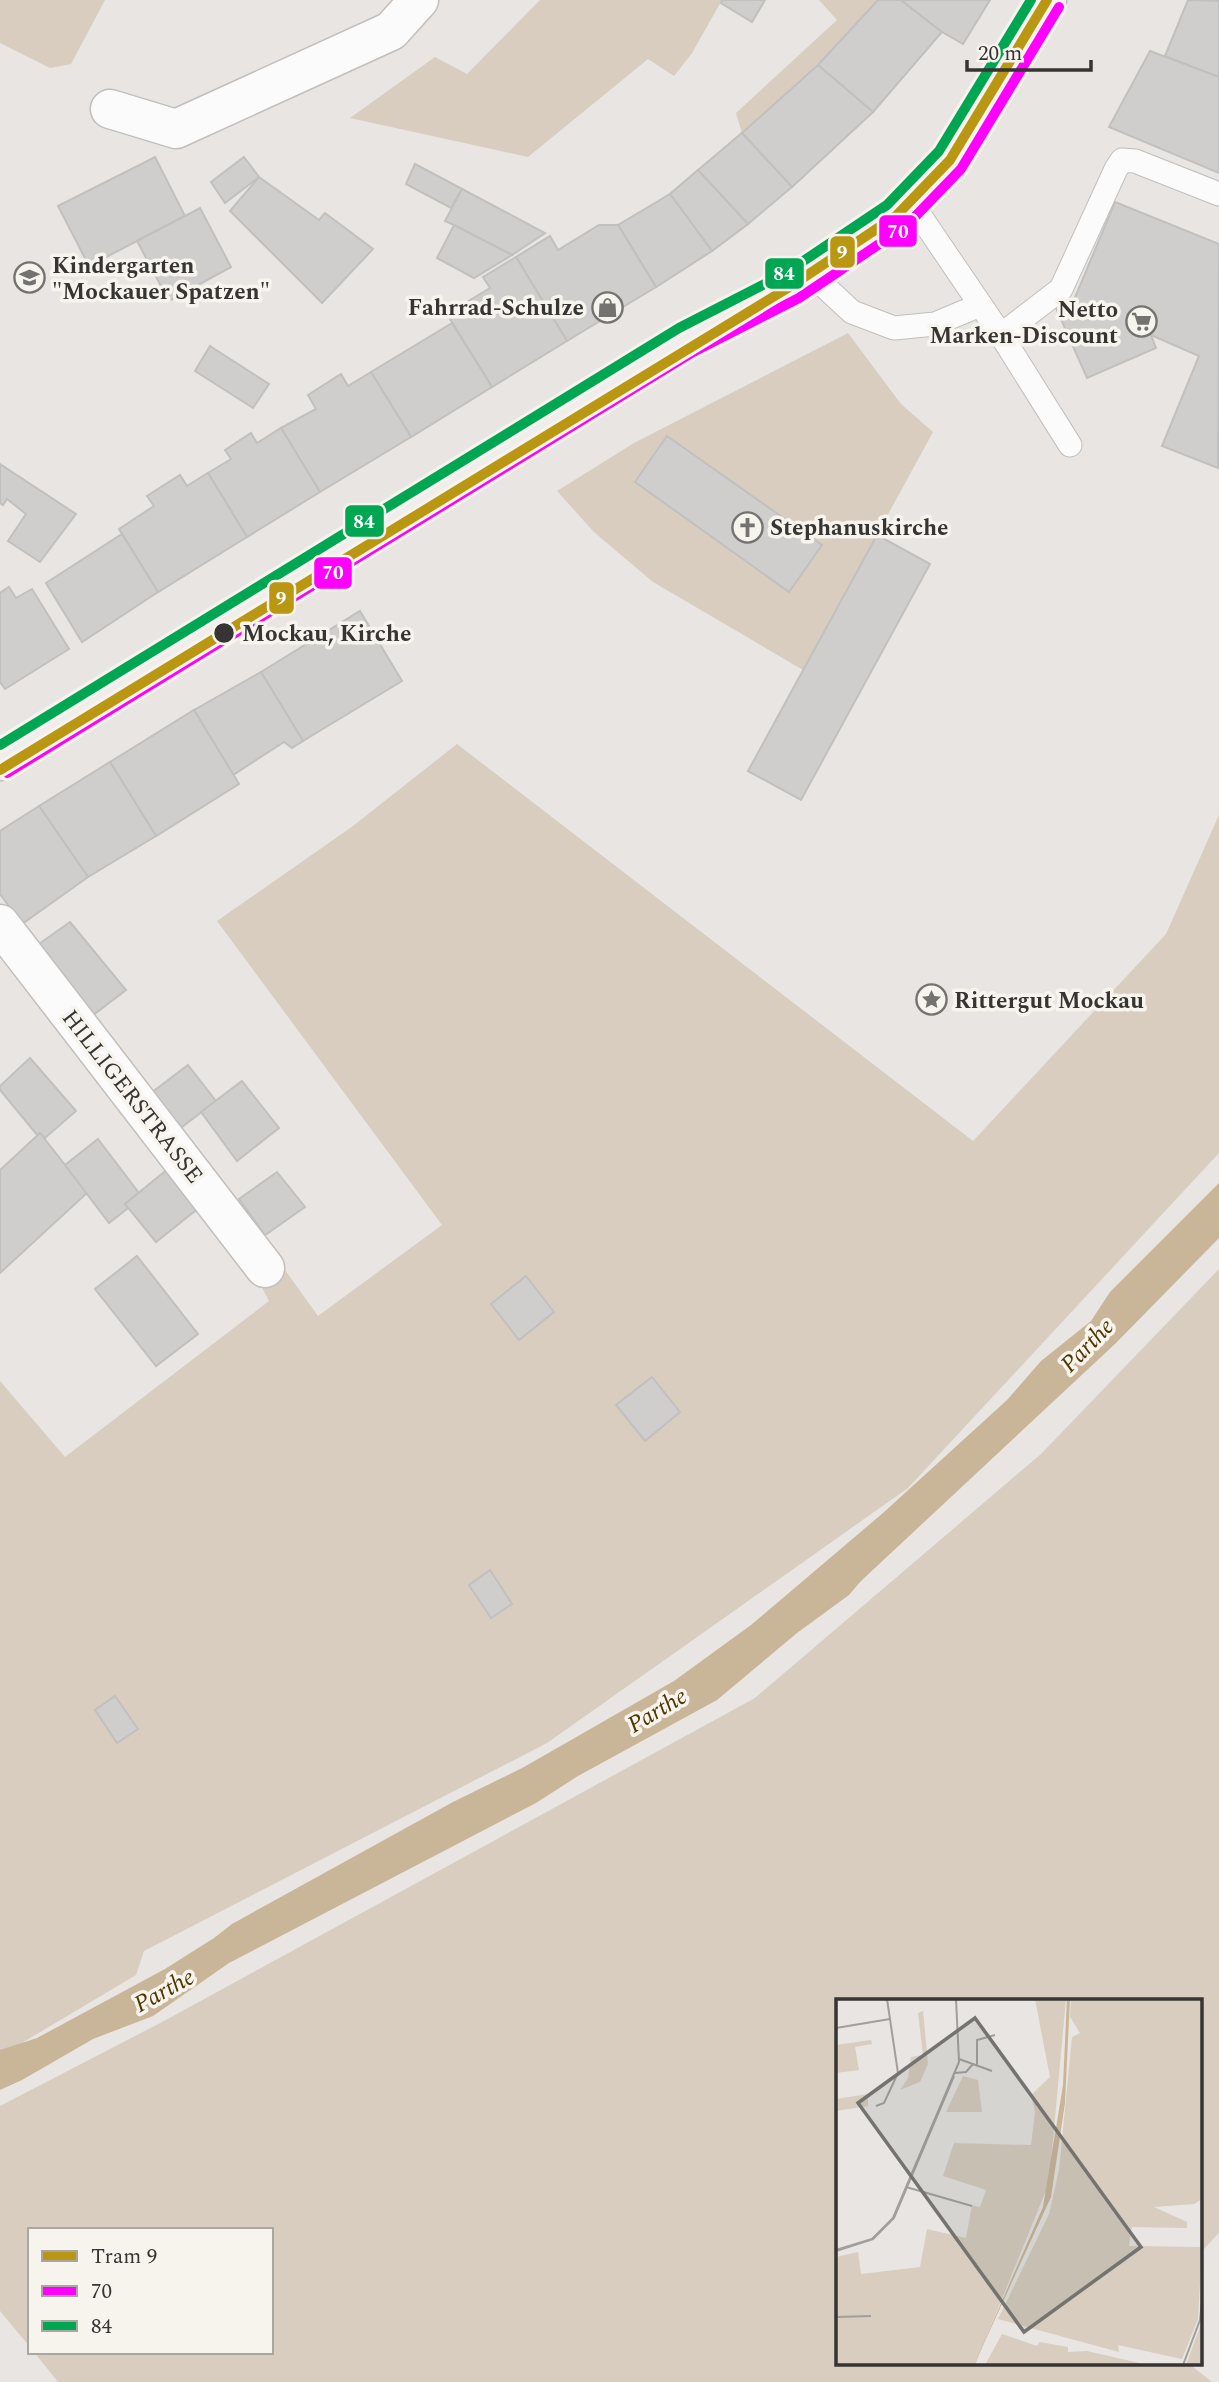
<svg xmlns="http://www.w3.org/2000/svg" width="1219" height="2382" viewBox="0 0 1219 2382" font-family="Spectral,serif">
  <rect width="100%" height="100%" fill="#e8e5e2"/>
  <g fill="#d8cdbf">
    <polygon points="0,0 105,0 71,64 50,68 0,43"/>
    <polygon points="540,0 722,0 692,53 674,76 648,59 528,157 350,118 435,57 467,74"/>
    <polygon points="819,0 878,0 819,64 742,133 736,113 837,20"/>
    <polygon points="848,333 901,404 933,432 803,670 653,582 594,532 557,491 634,443"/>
    <polygon points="457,744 973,1141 1166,934 1219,815 1219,1153 908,1488 547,1743 144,1951 136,1975 0,2056 0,1381 65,1457 269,1301 256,1276 277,1259 318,1316 442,1225 217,921 353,826"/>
    <polygon points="1219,1269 1219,2233 1200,2253 1200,2000 838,2000 838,2363 1188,2363 1212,2382 58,2382 34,2352 271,2352 271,2230 30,2230 30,2347 0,2311 0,2106 164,2021 755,1698 1041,1454"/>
  </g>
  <polygon fill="#c9b699" points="1219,1183 1219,1238 1115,1344 861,1581 849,1595 797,1633 717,1700 578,1776 536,1803 229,1963 153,2016 93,2039 22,2080 0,2090 0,2050 37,2038 165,1969 214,1938 232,1924 453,1802 524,1767 674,1681 751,1625 883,1513 1007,1400 1041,1361 1091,1321 1110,1292"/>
  <g fill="#d0cecc" stroke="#c2c0be" stroke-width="2">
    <polygon points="722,0 765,0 752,22 721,3"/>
    <polygon points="878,0 901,0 942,32 873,112 818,65"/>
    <polygon points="901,0 990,0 963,44 942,32"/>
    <polygon points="1188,0 1219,1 1219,77 1165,56"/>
    <polygon points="1150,51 1219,77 1219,173 1109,127"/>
    <polygon points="818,65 873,112 792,187 742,133"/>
    <polygon points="742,133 792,187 748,224 698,170"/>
    <polygon points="155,157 185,216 89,266 58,206"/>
    <polygon points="244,157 259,177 225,203 211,182"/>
    <polygon points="415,164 462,189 451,208 406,184"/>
    <polygon points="698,170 748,224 712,251 670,194"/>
    <polygon points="259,177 319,220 325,213 373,249 322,303 230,211"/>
    <polygon points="462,189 545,233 512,255 454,225 445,221"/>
    <polygon points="670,194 712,251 656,287 618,225"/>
    <polygon points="1115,202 1219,244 1218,468 1162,446 1199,356 1151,335 1156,348 1087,378 1056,308 1074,300"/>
    <polygon points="200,208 231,267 169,301 137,241"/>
    <polygon points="454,225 512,255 474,278 437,258"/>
    <polygon points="599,225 618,225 656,287 567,341 516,257 550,236 558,250"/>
    <polygon points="516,257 567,341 492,387 447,314 490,288 483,277"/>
    <polygon points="452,323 492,387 411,437 371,372"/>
    <polygon points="210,346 269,384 253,408 195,371"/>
    <polygon points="371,372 411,437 320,492 281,428 316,409 308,395 341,374 348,386"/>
    <polygon points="281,428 320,492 247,537 208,473 231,459 225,450 251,433 257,443"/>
    <polygon points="667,436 822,545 789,592 635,482"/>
    <polygon points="0,464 76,514 40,562 8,541 26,514 7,499 3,505 0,503"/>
    <polygon points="208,473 247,537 158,592 119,529 154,506 147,496 180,475 187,486"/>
    <polygon points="122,534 158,592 82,642 46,583"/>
    <polygon points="877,535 930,564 801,800 748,771"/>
    <polygon points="9,587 16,598 32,589 69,649 5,689 0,682 0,593"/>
    <polygon points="360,611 402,681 303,741 261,672"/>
    <polygon points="261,672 303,741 292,748 284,742 233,775 194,710"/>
    <polygon points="194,710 239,784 156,836 110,762"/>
    <polygon points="110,762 156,836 88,877 39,806"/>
    <polygon points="39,806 88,877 22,924 0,894 0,831"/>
    <polygon points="70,922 126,990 88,1019 32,949"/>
    <polygon points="30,1058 76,1111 45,1138 40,1133 38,1136 0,1090 0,1086"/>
    <polygon points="188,1065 216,1101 174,1133 146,1097"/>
    <polygon points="242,1081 279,1128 237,1161 201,1112"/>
    <polygon points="40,1133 87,1193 0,1273 0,1170"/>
    <polygon points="98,1139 139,1193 125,1204 128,1208 109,1223 65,1165"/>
    <polygon points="174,1164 205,1203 156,1242 125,1204"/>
    <polygon points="277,1172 305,1207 265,1235 239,1199"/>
    <polygon points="137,1256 198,1334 156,1366 95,1289"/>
    <polygon points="526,1276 554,1312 519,1340 491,1304"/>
    <polygon points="652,1377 680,1412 645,1441 616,1405"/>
    <polygon points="490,1570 512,1604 491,1618 469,1585"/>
    <polygon points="115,1696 138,1729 117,1743 95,1710"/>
  </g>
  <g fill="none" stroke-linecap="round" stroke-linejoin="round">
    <defs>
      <g id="service">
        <polyline points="910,201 1001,335 1070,445"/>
        <polyline points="810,273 852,312 894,328 935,324 980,305"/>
        <polyline points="1001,335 1061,289 1116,169 1122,160 1135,161 1219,194"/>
      </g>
      <g id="minor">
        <polyline points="110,109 176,129 391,31 419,0"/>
        <polyline points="0,924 265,1268"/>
      </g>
      <polyline id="secondary" points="0,761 686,340 791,286 896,216 950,160 1047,0"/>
    </defs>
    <use href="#service" stroke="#c1bfbd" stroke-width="25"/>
    <use href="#minor" stroke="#c1bfbd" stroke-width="41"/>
    <use href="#secondary" stroke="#c1bfbd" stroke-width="41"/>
    <use href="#service" stroke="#fcfbfb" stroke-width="23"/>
    <use href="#minor" stroke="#fcfbfb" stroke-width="38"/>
    <use href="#secondary" stroke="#f0eeec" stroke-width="38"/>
    <defs>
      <polyline id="bus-1" points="7,773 693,352 799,298 906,226 961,169 1059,7"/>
      <polyline id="bus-2" points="0,745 679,328 784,274 887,205 939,151 1031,0"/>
    </defs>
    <use href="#bus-1" stroke="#f7f3ed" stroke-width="16"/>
    <use href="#bus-2" stroke="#f7f3ed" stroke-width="16"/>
    <use href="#bus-1" stroke="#f0f" stroke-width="10"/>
    <use href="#bus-2" stroke="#00a651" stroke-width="10"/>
    <defs>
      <polyline id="tram-1" points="0,770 791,286 896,216 950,160 1047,0"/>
    </defs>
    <use href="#tram-1" stroke="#f7f3ed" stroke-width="16"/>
    <use href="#tram-1" stroke="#b99712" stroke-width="10"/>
  </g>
  <defs>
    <symbol id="school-ring" viewBox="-11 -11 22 22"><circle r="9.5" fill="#f7f3ed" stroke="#747370" stroke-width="1.5"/><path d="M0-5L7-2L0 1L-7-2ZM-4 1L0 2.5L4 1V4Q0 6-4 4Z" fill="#747370"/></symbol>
    <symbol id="shop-ring" viewBox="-11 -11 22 22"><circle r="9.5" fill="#f7f3ed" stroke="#747370" stroke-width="1.5"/><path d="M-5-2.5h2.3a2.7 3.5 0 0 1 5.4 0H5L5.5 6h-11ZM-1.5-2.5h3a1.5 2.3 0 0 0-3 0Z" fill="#747370"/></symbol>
    <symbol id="supermarket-ring" viewBox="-11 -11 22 22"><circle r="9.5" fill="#f7f3ed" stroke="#747370" stroke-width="1.5"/><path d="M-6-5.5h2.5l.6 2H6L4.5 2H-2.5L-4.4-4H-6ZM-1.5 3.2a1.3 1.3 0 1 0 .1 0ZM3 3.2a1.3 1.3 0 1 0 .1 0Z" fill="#747370"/></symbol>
    <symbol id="church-ring" viewBox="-11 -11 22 22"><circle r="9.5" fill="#f7f3ed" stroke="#747370" stroke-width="1.5"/><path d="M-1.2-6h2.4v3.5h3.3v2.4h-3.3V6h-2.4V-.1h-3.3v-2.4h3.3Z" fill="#747370"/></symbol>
    <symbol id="sight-ring" viewBox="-11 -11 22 22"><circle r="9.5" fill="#f7f3ed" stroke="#747370" stroke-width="1.5"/><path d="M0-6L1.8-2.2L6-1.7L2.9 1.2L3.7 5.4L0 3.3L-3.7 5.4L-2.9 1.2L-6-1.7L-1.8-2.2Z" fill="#747370"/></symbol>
  </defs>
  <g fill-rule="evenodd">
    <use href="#school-ring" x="12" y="260" width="35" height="35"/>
    <use href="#shop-ring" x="590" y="290" width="35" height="35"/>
    <use href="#supermarket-ring" x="1124" y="304" width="35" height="35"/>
    <use href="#church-ring" x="730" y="510" width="35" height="35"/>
    <use href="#sight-ring" x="914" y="982" width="35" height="35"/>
  </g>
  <circle fill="#363533" stroke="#f7f3ed" stroke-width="2.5" cx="224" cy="633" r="11"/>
  <g text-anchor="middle" stroke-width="7" stroke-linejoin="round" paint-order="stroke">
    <g font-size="23" font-weight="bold" fill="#363533" stroke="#f7f3ed" text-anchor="start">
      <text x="52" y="273">Kindergarten<tspan x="52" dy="26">"Mockauer Spatzen"</tspan></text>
      <text x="584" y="315" text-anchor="end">Fahrrad-Schulze</text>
      <text x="1118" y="317" text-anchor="end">Netto<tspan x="1118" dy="26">Marken-Discount</tspan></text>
      <text x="770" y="535">Stephanuskirche</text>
      <text x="954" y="1008">Rittergut Mockau</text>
    </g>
    <g font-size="23" font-weight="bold" fill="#363533" stroke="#f7f3ed" text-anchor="start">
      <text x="242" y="641">Mockau, Kirche</text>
    </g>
    <g font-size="23" fill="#363533" stroke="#f7f3ed">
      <text transform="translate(133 1096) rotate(52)" y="8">HILLIGERSTRASSE</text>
    </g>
    <g font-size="24" font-style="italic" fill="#503600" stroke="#f7f3ed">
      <text transform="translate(1087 1345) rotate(-46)" y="8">Parthe</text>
      <text transform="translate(657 1710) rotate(-31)" y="8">Parthe</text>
      <text transform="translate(164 1990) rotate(-29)" y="8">Parthe</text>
    </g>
  </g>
  <g transform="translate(836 1999)">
    <rect width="366" height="366" fill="#e8e5e2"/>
    <path d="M199,0H230L213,184L139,366H0V258L22,253L25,275L84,268L91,230L130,239L136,206L144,208L150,191L107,177L118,144L195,146L199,113L195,96L214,78ZM235,0H366V200L358,205L318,208L351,223V229L296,228L293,247L366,248L362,320L346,360L282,346L283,353L162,320L213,215L223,171L236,38L244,34L234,18ZM87,12L92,65L84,83L64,91L72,79L75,58L87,56L82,14ZM35,41L36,45L19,48L23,71L0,74V46ZM127,77L142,81L146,113H110ZM32,95V107L0,112V100ZM366,322V366H350ZM166,335L201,347L204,343L232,348V353L251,352L312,366H149Z" fill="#d8cdbf"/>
    <path d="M231,0H234L229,104L215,198L138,366L207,208L227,86Z" fill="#c9b699"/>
    <path fill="none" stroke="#a19f9c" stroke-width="2" d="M0,29L54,20M123,60L156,72M141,67V41L159,36M119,74L130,73L137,65M40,107L48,104L62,74L51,0M70,188L136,207M0,251L36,240L57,219L123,63L120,0M0,252L37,240L58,219L118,77M0,318L35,317M347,366L364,321L366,302"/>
    <path fill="#747370" fill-opacity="0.15" stroke="#747370" stroke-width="3.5" d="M139,19L305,248L188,333L22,104Z"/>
    <rect width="366" height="366" fill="none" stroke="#363533" stroke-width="3.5"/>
  </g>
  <g stroke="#f7f3ed" stroke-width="2.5">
    <rect x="878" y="214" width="40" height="34" rx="7" fill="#f0f"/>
    <rect x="829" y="235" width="27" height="34" rx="7" fill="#b99712"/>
    <rect x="764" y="257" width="41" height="33" rx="7" fill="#00a651"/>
    <rect x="344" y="504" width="41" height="34" rx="7" fill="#00a651"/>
    <rect x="313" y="556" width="40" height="34" rx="7" fill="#f0f"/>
    <rect x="268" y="581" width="27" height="34" rx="7" fill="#b99712"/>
  </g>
  <g font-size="19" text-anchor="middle" font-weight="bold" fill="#fff">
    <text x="898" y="238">70</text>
    <text x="842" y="259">9</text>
    <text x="784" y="280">84</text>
    <text x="364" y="528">84</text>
    <text x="333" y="579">70</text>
    <text x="281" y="605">9</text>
  </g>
  <rect x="28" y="2228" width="245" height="126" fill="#f7f3ed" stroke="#aaa7a3" stroke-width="2"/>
  <rect x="42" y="2251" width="35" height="10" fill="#b99712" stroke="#aaa7a3" stroke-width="2"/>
  <text x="91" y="2263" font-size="21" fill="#363533">Tram 9</text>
  <rect x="42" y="2286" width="35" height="10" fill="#ff00ff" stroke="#aaa7a3" stroke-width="2"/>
  <text x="91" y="2298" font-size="21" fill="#363533">70</text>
  <rect x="42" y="2321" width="35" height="10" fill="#00a651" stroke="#aaa7a3" stroke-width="2"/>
  <text x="91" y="2333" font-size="21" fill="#363533">84</text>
  <path d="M967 60v10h124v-10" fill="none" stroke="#363533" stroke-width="3.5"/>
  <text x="978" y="60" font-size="21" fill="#363533" stroke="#f7f3ed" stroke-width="5" paint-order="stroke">20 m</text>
</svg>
